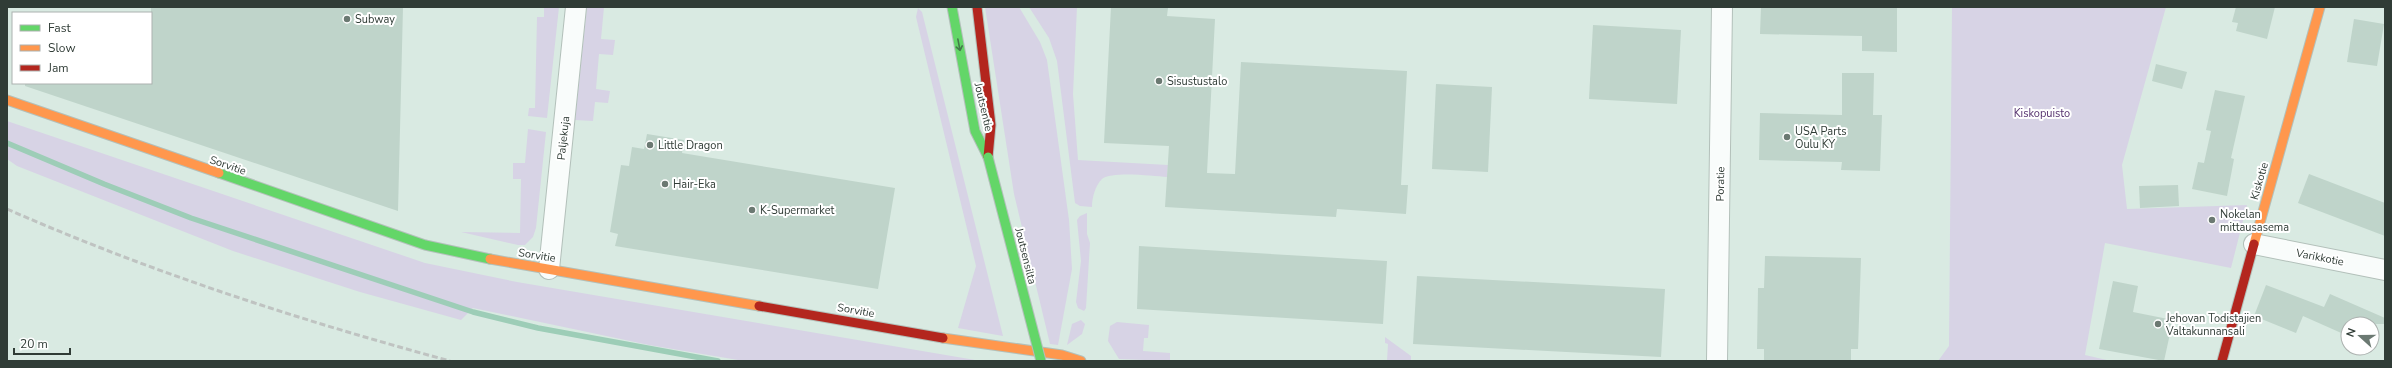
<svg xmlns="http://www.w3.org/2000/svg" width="2392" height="368" viewBox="0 0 2392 368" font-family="'Nunito Sans',sans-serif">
  <rect width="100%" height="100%" fill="#d9eae2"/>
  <g fill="#d7d3e5">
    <polygon points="544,7 559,7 547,118 528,116 529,108 535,108 537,17 544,17"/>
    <polygon points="587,7 604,7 601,39 615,40 613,55 599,54 596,89 610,91 608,103 595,102 593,121 575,120"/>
    <polygon points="985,7 1019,7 1040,42 1047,60 1069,220 1072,269 1058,345 1050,344 1014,194"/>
    <path d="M1029,7H1077L1073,94L1078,160L1168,165L1167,177C1153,176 1112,171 1102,179C1095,186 1092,198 1092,207L1080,206L1075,203L1057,61L1049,38Z"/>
    <polygon points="1952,7 2166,7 2122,165 2127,209 2247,205 2231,268 2105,243 2085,355 2111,361 1938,361 1949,346"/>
    <polygon points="918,8 922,12 1003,336 958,328 976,266 916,17"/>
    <polygon points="7,121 425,263 517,282 981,361 744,361 649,345 473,308 461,320 360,292 233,251 17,166 7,159"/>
    <polygon points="528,129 546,132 536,228 533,237 525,245 518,245 461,232 520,233 521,179 513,179 513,163 525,163"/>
    <polygon points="1087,213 1087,234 1090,243 1086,308 1084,311 1078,308 1076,302 1081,261 1077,220 1080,216"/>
    <polygon points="1081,320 1085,324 1082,334 1067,345 1072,324"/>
    <polygon points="1117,322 1149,325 1148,338 1144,338 1143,351 1170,353 1170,361 1119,359 1108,341 1110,326"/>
    <polygon points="1385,337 1411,356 1411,361 1387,361 1388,344 1385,343"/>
  </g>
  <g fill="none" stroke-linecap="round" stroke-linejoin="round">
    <polyline stroke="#9dcdb7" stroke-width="5.5" points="7,143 104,184 191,218 473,312 538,328 718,361"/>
  </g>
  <g fill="#bfd4ca">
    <polygon points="151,7 403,7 398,211 25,86 25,83 151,83"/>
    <polygon points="1111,7 1168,8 1167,16 1215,19 1207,173 1235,174 1241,62 1407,71 1401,185 1408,185 1406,214 1337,209 1336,217 1165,207 1169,146 1104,143"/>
    <polygon points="1761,7 1897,7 1897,52 1862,51 1862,36 1760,34"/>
    <polygon points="2236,7 2275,7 2267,39 2236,31 2238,23 2232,22"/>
    <polygon points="2354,19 2384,24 2377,66 2347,62"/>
    <polygon points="1593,25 1681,30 1677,104 1589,99"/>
    <polygon points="2156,64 2187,72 2182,89 2152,81"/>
    <polygon points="1842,73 1874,73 1873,115 1882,115 1880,171 1841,170 1842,162 1759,160 1760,113 1842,115"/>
    <polygon points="1436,84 1492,87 1488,172 1432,169"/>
    <polygon points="2215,90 2245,96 2231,158 2234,159 2227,196 2192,189 2198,162 2204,163 2211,131 2206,130"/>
    <polygon points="647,134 684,140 682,153 895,188 878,289 615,246 618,234 610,232 621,165 629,166 632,147 644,149"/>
    <polygon points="2309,174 2385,203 2385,236 2298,203"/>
    <polygon points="2178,185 2179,206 2140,208 2139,186"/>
    <polygon points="1139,246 1387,261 1383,324 1137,309"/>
    <polygon points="1765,256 1861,258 1858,349 1851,349 1851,361 1764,361 1764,349 1757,349 1758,288 1764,288"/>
    <polygon points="1417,276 1665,289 1661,357 1413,344"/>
    <polygon points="2113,281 2138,286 2133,312 2173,320 2164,361 2099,349"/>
    <polygon points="2266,285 2324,307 2330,294 2385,318 2385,324 2348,324 2348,336 2303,316 2296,333 2254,316"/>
  </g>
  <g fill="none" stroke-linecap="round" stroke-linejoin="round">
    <defs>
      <g id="street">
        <polyline points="2254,244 2385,270"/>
        <polyline points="549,269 576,7"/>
        <polyline points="1717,361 1722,7"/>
      </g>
      <g id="fast">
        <polyline points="952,7 975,131 988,157"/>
        <polyline points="219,173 425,245 490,259"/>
      </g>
      <g id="slow">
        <polyline points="7,100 219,173"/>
        <polyline points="2254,244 2320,7"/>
        <polyline points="490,259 759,306"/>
        <polyline points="943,338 1062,355 1081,361"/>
      </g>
      <g id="jam">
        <polyline points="977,7 991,125 988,157"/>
        <polyline points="759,306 943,338"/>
        <polyline points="2222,361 2254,244"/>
      </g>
    </defs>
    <use href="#street" stroke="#b3c0ba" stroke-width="22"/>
    <use href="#fast" stroke="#b3c0ba" stroke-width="11"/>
    <use href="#slow" stroke="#b3c0ba" stroke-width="11"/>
    <use href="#jam" stroke="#b3c0ba" stroke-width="11"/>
    <use href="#street" stroke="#f9fcfb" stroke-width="20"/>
    <use href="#fast" stroke="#63d668" stroke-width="9"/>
    <use href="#slow" stroke="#ff974d" stroke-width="9"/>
    <use href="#jam" stroke="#b3261e" stroke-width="9"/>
    <path stroke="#bfc3c1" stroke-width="3" stroke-dasharray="6 3" stroke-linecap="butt" d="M7,209C150,272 299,320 450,361"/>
    <defs>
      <polyline id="fast-bridge" points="988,157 1041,361"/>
    </defs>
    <use href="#fast-bridge" stroke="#b3c0ba" stroke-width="11" stroke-linecap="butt"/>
    <use href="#fast-bridge" stroke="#63d668" stroke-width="9"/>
  </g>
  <defs><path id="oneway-shaft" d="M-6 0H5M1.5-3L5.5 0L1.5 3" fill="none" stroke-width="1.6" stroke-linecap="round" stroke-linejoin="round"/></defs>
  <use stroke="#447a4a" href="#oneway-shaft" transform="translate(959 45) rotate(79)"/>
  <g fill="#6b7972" stroke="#fff" stroke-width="1.5">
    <circle cx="347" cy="19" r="4"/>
    <circle cx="1159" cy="81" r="4"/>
    <circle cx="1787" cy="137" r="4"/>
    <circle cx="650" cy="145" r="4"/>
    <circle cx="665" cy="184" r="4"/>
    <circle cx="752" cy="210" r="4"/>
    <circle cx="2212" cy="220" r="4"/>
    <circle cx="2158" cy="324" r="4"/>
  </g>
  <g text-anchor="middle" stroke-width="4" stroke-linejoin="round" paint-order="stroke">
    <g font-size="11" fill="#303c36" stroke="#fff" text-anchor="start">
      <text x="355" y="23">Subway</text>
      <text x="1167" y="85">Sisustustalo</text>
      <text x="1795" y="135">USA Parts<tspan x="1795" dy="13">Oulu KY</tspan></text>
      <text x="658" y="149">Little Dragon</text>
      <text x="673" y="188">Hair-Eka</text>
      <text x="760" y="214">K-Supermarket</text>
      <text x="2220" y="218">Nokelan<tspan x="2220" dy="13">mittausasema</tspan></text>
      <text x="2166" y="322">Jehovan Todistajien<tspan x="2166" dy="13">Valtakunnansali</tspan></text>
    </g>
    <g font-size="11" fill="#303c36" stroke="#fff">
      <text transform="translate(984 107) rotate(77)" y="4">Joutsentie</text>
      <text transform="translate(563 138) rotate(-84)" y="4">Paljekuja</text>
      <text transform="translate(228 165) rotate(19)" y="4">Sorvitie</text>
      <text transform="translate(2259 181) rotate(-74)" y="4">Kiskotie</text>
      <text transform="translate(1720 184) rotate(-89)" y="4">Poratie</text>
      <text transform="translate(537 255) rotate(9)" y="4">Sorvitie</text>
      <text transform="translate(1026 256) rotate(76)" y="4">Joutsensilta</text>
      <text transform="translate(2320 257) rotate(11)" y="4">Varikkotie</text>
      <text transform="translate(856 310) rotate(10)" y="4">Sorvitie</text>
    </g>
    <g font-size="11" fill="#55316e" stroke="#fff">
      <text x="2042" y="117">Kiskopuisto</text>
    </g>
  </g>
  <rect width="2392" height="368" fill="none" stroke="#303c36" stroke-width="16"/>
  <rect x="12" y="12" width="140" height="72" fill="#ffffff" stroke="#acb1af"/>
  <rect x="20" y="25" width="20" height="6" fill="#63d668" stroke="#acb1af"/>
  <text x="48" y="32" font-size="12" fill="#303c36">Fast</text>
  <rect x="20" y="45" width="20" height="6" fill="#ff974d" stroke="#acb1af"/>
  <text x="48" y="52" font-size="12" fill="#303c36">Slow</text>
  <rect x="20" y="65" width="20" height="6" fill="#b3261e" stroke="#acb1af"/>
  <text x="48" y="72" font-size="12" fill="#303c36">Jam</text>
  <g transform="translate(2360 336) rotate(291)"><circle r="19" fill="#ffffff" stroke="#acb1af"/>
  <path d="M0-3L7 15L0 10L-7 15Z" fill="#6b7972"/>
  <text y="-6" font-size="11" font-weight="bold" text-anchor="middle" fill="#303c36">N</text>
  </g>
  <path d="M14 348v6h56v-6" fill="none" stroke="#303c36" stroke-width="2"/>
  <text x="20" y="348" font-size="12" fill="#303c36" stroke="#ffffff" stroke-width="3" paint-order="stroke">20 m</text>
</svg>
